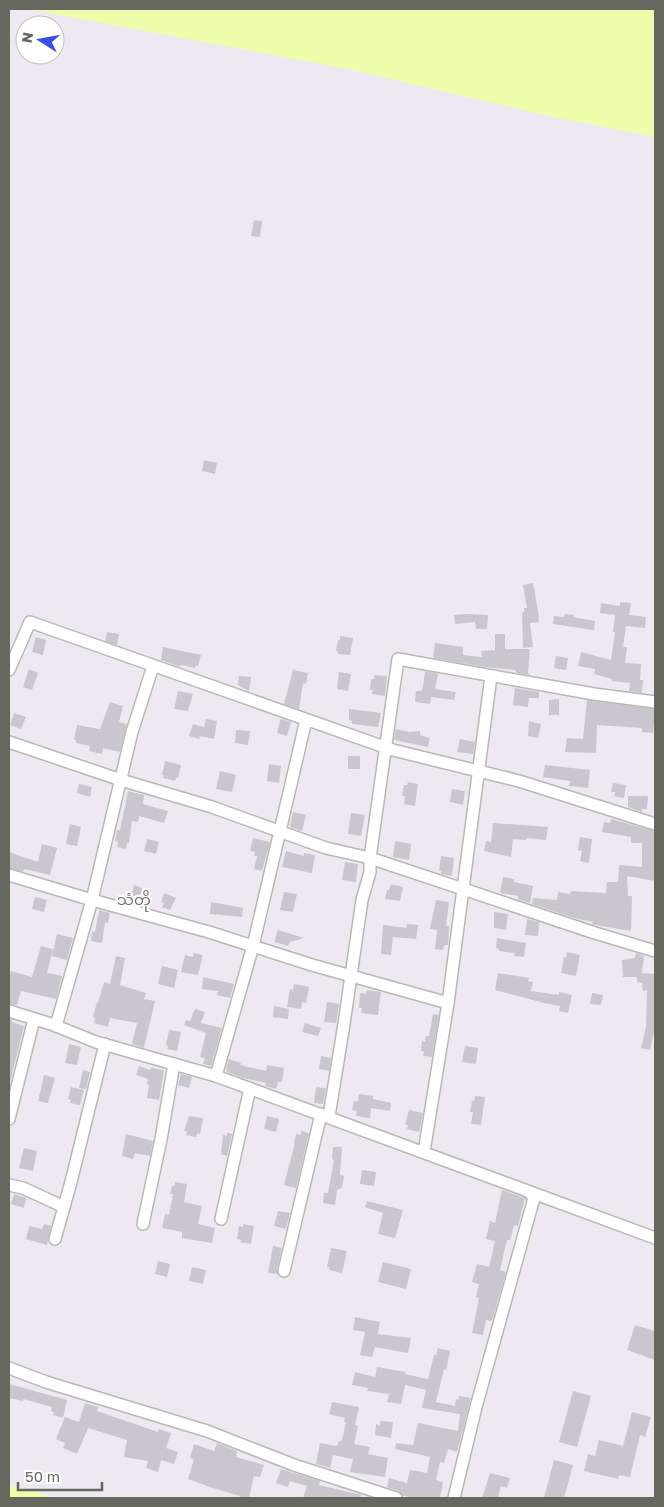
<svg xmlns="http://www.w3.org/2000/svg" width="664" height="1507" viewBox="0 0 664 1507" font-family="'Golos Text','Noto Sans Myanmar',sans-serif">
  <rect width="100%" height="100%" fill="#ede8f1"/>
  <g fill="#ecfeaa">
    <polygon points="27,9 655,9 655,137 553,117 348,69"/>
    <polygon points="9,1485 56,1498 9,1498"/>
  </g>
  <g fill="#cac6cf">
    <polygon points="254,220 262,221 260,237 251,236"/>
    <polygon points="204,460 217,463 215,474 202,471"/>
    <polygon points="533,583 538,611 539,622 530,623 533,647 523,648 522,613 524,612 524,608 527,608 523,585"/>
    <polygon points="620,602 631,603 629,615 646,617 645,628 626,626 623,647 627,647 625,663 641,664 640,680 643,680 642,693 629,691 630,683 612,681 612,679 594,674 595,669 578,666 581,652 611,660 615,632 613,632 615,615 600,613 601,603 620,606"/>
    <polygon points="466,614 488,615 487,629 476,629 475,622 455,624 454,615"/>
    <polygon points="565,614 574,615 573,617 595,621 594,630 553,624 554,616 564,617"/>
    <polygon points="107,632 119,634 117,645 105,641"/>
    <polygon points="495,634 505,634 505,649 530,649 528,673 530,675 517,673 515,670 485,667 433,658 435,643 463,647 463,655 482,657 481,651 495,650"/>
    <polygon points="340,636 353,638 350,655 338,654 338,651 336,651 338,640 340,640"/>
    <polygon points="36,637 46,640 43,655 32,652"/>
    <polygon points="163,647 201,655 198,666 196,665 195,668 181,665 180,667 161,660"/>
    <polygon points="556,656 568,658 566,670 554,668"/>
    <polygon points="29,669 38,673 32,690 23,687"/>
    <polygon points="293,670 308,673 306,684 303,683 299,709 284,704"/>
    <polygon points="425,671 438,674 435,689 456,692 454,700 431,697 430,704 415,702 416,691 421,691 423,687"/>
    <polygon points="339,672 351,674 348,691 337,689"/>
    <polygon points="374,675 387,676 385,696 372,694 373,690 370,690 371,679 374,679"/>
    <polygon points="239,676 251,677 249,691 238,685"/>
    <polygon points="515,688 539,692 539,698 529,698 528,707 513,705"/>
    <polygon points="178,691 193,694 188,711 174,709"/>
    <polygon points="559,699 559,715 549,715 549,700"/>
    <polygon points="587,700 655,709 653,733 642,732 642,728 597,725 596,753 565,752 567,738 583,739"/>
    <polygon points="110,702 123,706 119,722 127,724 120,752 103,748 102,754 89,751 90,746 76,743 76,740 74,740 77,725 100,729"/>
    <polygon points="349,709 381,713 378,727 352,724 352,721 349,720"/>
    <polygon points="14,713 26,717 21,729 10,725"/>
    <polygon points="206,719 217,721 214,739 200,736 199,739 189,736 193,724 204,727"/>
    <polygon points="282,719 291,722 287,736 277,733 280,720"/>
    <polygon points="529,721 541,724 538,738 528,736"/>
    <polygon points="396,729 409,732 420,731 420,735 430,738 428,747 394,740"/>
    <polygon points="236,730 250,731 248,745 235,743"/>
    <polygon points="460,739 475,742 473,754 457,752"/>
    <rect x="348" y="756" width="12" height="13"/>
    <polygon points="165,761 181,765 178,778 176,778 175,781 163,778 164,775 162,775"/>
    <polygon points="269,764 281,766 279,783 267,781"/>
    <polygon points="545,765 590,770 588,788 569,786 570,781 543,777"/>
    <polygon points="220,771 236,775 232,792 216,789"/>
    <polygon points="408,782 418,784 415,806 404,804 405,796 402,796 404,785 407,785"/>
    <polygon points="613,783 626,785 624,798 614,796 615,792 611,792"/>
    <polygon points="79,784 92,787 90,797 77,793"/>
    <polygon points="452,789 465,791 463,805 450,802"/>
    <polygon points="128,791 144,795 143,804 168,811 164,823 139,816 138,822 132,821 129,843 127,843 126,849 117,847 118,842 115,841 117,830 120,830"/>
    <polygon points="628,796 648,796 647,809 642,809 642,812 628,807"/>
    <polygon points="293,812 306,815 302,831 290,827"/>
    <polygon points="351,813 365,815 361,836 348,834"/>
    <polygon points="611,819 655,831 655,881 627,876 628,896 632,896 631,931 595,925 592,924 593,922 574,918 532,904 533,898 557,900 558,892 570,894 571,891 606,893 607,882 618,882 619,865 642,867 642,843 631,843 631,837 602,832 604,822 610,823"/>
    <polygon points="493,823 548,827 546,840 526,838 526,840 513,839 511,857 484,851 486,841 491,842"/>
    <polygon points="70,824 81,827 77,846 66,844"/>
    <polygon points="580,837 592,839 589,863 580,861 582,851 578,850"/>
    <polygon points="253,838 270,842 262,871 254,869 257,856 254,856 255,852 250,851"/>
    <polygon points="147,839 159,842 156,854 144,851"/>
    <polygon points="395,841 411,844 409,860 393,857"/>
    <polygon points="42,844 57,848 50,875 24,869 23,872 9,868 9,852 38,862"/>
    <polygon points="286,851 304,856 304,853 315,855 312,873 282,867"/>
    <polygon points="441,856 454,858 452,876 441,874 441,871 439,871"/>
    <polygon points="345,862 358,864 356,882 342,880"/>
    <polygon points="503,877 514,879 514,882 533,886 530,903 518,899 518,896 500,893"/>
    <polygon points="391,884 403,887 400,901 385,899 387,890 389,890"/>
    <polygon points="134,885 142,888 142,892 144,893 140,905 130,902"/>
    <polygon points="284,892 297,894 293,912 280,910"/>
    <polygon points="164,893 176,898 170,910 162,907 164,903 161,902"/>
    <polygon points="35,897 47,900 44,912 32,909"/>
    <polygon points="436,900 449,902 446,926 449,926 448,945 444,945 443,950 435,949 437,930 430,929"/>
    <polygon points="211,902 243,908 242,917 210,914"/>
    <polygon points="99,910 110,913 108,923 105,922 102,943 91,941 92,931 95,932"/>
    <polygon points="494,912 508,914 506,930 494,928"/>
    <polygon points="527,919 539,922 538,936 525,935"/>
    <polygon points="407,924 418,925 416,939 393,937 391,955 381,954 383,925 406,928"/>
    <polygon points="278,930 304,938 290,942 288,946 274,942"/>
    <polygon points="57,934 73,938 67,960 52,956"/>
    <polygon points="497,938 526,943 524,957 514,956 515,953 499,951 499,949 496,948"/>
    <polygon points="41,946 53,949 47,973 62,976 56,999 21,991 17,1005 9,1004 9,980 11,971 32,977"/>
    <polygon points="567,952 580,955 576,976 561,973 564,957 566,957"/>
    <polygon points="194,953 203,955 198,975 181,972 185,955 193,957"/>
    <polygon points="636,953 644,956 642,973 655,974 655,1028 650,1050 641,1048 646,1027 647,990 643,991 642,983 637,982 637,977 623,977 622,960 635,958"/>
    <polygon points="116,956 125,958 120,985 146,993 144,999 155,1001 144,1048 132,1044 137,1023 110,1018 108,1027 94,1023 95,1018 93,1017 97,1002 98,1003 104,982 110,984"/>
    <polygon points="162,966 178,970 174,988 158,984"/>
    <polygon points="498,973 529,978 528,981 533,982 531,991 559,995 559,992 572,995 568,1013 559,1011 560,1006 544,1003 495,990"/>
    <polygon points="203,977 234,984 230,998 217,995 218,991 202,989"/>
    <polygon points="294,984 309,987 306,1003 302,1002 301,1009 287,1007 290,989 293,990"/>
    <polygon points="367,990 381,992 378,1015 361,1013 362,1008 359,1008 360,993 366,994"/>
    <polygon points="592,993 603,995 601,1005 590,1004"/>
    <polygon points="327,1002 339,1004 336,1023 324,1022"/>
    <polygon points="274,1006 289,1009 288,1019 273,1017"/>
    <polygon points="195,1009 205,1012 201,1023 222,1028 211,1066 203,1064 205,1058 200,1057 206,1033 184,1025 186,1020 190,1021"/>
    <polygon points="433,1014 439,1015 432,1057 423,1056 424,1051 421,1051 422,1041 425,1042 426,1036 429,1036"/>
    <polygon points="9,1019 12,1020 12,1022 24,1026 9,1086"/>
    <polygon points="305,1023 321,1028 318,1036 302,1032"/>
    <polygon points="169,1030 181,1032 177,1051 167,1049 168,1046 166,1045"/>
    <polygon points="69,1044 81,1047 77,1065 65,1063"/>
    <polygon points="465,1046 478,1048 476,1064 462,1062"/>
    <polygon points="321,1056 331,1058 329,1071 319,1069"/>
    <polygon points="229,1059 241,1063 240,1065 266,1071 267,1065 284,1068 282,1082 278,1082 276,1089 265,1086 266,1083 243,1078 227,1072 227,1070 226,1069"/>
    <polygon points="139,1066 150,1070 151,1068 164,1070 159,1100 147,1098 149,1085 147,1084 148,1079 136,1075"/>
    <polygon points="83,1070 90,1072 86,1089 79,1088"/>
    <polygon points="181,1074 192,1077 189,1088 178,1085"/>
    <polygon points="44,1075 55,1078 48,1103 38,1101"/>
    <polygon points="71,1087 84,1090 80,1105 70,1103 71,1100 68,1099"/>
    <polygon points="316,1087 326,1088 323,1104 314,1103"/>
    <polygon points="359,1094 373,1096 373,1099 391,1103 390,1111 371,1108 370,1118 356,1116 357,1111 352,1110 354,1101 358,1102"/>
    <polygon points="475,1096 485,1097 481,1125 471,1124 473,1112 470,1112 472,1101 474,1101"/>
    <polygon points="409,1110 423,1113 419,1132 407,1129 408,1125 405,1125"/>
    <polygon points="189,1116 203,1118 200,1134 197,1133 196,1137 186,1135 187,1131 184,1131"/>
    <polygon points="267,1116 279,1119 276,1132 264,1129"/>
    <polygon points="301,1131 309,1133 296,1188 284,1185 295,1143 294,1143 296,1134 301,1135"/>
    <polygon points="227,1133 232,1134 227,1156 221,1154 223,1135 227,1136"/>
    <polygon points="126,1134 153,1141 150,1156 135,1153 133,1159 122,1156"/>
    <polygon points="333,1147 342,1147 340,1175 344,1176 342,1188 337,1190 335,1205 323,1203 324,1193 328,1193 334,1160 332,1159"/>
    <polygon points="24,1148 37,1151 33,1171 19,1168"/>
    <polygon points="362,1170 376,1172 374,1186 360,1184"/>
    <polygon points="175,1182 187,1184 184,1202 202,1206 198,1224 215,1228 212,1243 182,1238 182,1232 162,1228 165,1214 169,1215 173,1194 170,1194 172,1186 175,1186"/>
    <polygon points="502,1190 525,1198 518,1226 514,1225 510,1240 507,1240 500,1270 506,1272 492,1321 486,1320 483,1335 472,1333 479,1298 476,1297 479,1284 472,1282 477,1264 489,1267 495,1241 486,1239 490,1221 495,1223"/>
    <polygon points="14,1194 26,1198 24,1208 11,1204"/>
    <polygon points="367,1201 403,1210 395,1238 378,1234 383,1213 365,1207"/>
    <polygon points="278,1211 290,1213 286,1229 274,1226"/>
    <polygon points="44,1224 51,1226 47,1245 26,1239 29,1226 42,1229"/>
    <polygon points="243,1224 254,1226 251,1244 240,1242 241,1240 237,1239 239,1226 243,1227"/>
    <polygon points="273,1246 282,1248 277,1269 278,1274 268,1273"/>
    <polygon points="331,1248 347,1251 342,1273 329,1270 330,1267 327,1267"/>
    <polygon points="158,1261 170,1264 167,1277 155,1274"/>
    <polygon points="383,1262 411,1269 406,1289 378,1282"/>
    <polygon points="192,1267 206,1270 203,1284 189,1281"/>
    <polygon points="355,1317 380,1322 378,1334 411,1338 408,1353 375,1347 372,1357 360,1355 365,1332 353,1330"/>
    <polygon points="635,1325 655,1331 655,1360 627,1350"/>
    <polygon points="438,1348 450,1351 446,1370 444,1369 436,1402 455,1406 454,1413 422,1408 426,1390 405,1385 401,1404 387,1402 389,1394 367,1391 368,1388 352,1385 355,1372 375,1377 377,1367 406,1372 405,1374 428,1379 434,1355 436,1355"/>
    <polygon points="9,1384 67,1400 63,1418 53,1415 54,1412 51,1411 52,1407 23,1399 23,1401 9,1398"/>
    <polygon points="573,1391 591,1396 577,1447 559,1442"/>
    <polygon points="459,1396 471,1398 457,1452 448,1449 444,1463 440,1462 436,1480 443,1482 440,1498 419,1498 403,1496 399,1491 387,1487 389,1478 407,1483 410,1470 427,1473 430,1457 395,1449 396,1443 413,1445 418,1423 458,1431 460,1414 454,1413 456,1399 458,1400"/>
    <polygon points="332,1402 359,1407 355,1425 358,1426 354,1444 370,1447 368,1454 388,1458 385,1477 350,1472 353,1459 333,1455 330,1468 316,1464 320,1443 337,1446 339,1441 342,1441 346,1422 344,1422 345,1418 329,1414"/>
    <polygon points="85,1403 98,1407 97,1411 158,1432 159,1429 171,1433 166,1448 178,1452 174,1464 161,1460 158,1472 146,1468 148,1461 124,1457 127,1440 88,1428 77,1454 63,1448 65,1443 56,1439 65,1417 79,1422"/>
    <polygon points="632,1412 651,1417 645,1437 640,1435 630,1477 619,1475 618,1479 584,1471 588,1454 595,1456 599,1440 623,1446"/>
    <polygon points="380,1421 393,1422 391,1438 375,1435 376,1424 380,1425"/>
    <polygon points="217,1443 237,1451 236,1457 264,1465 260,1477 254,1476 249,1498 239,1498 240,1496 210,1487 188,1479 194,1459 190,1458 194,1444 214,1451"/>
    <polygon points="554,1460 573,1465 564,1498 544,1498"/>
    <polygon points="281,1469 320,1481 319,1485 361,1495 360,1498 303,1498 307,1486 290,1481 288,1487 276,1483"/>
    <polygon points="490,1473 510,1478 507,1488 501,1486 498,1498 482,1498"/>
  </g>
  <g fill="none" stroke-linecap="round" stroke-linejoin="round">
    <defs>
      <g id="minor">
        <polyline points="9,670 30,622 393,750 519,781 655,824"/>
        <polyline points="9,742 121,780 212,807 326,848 370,858 595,933 655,951"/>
        <polyline points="9,875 92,900 209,932 312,965 448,1003"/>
        <polyline points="9,1011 51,1024 96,1042 216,1076 655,1238"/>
        <polyline points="56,1026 92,900 132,732 153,666"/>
        <polyline points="216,1076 253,946 306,720"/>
        <polyline points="329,1116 344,1024 362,900 370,872 370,858 398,659 594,694 655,702"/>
        <polyline points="9,1119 34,1019"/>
        <polyline points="424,1152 448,1003 491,676"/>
        <polyline points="9,1185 23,1188 64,1207"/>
        <polyline points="221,1219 250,1088"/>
        <polyline points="143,1224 161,1139 174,1064"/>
        <polyline points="55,1239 71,1182 105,1044"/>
        <polyline points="284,1271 321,1114"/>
        <polyline points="9,1368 46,1382 207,1431 294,1465 396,1498"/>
        <polyline points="454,1498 476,1407 534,1198 531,1194"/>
      </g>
    </defs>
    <use href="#minor" stroke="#b7bab3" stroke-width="14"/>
    <use href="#minor" stroke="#fff" stroke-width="11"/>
  </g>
  <g text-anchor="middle" stroke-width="4.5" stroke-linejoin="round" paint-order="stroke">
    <g font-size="15" fill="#72756b" stroke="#fff">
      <text x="134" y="905">သံတို</text>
    </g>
  </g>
  <rect width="664" height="1507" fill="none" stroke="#65685f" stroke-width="20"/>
  <g transform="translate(40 40) rotate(281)"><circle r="24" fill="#ffffff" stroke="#c1c3bf"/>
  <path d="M0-4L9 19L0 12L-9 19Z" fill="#364fe8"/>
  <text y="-8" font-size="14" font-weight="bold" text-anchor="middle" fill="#65685f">N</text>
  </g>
  <path d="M18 1482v8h84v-8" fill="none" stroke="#65685f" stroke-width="2.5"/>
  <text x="25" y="1482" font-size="15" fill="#65685f" stroke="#ffffff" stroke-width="4" paint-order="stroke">50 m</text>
</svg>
